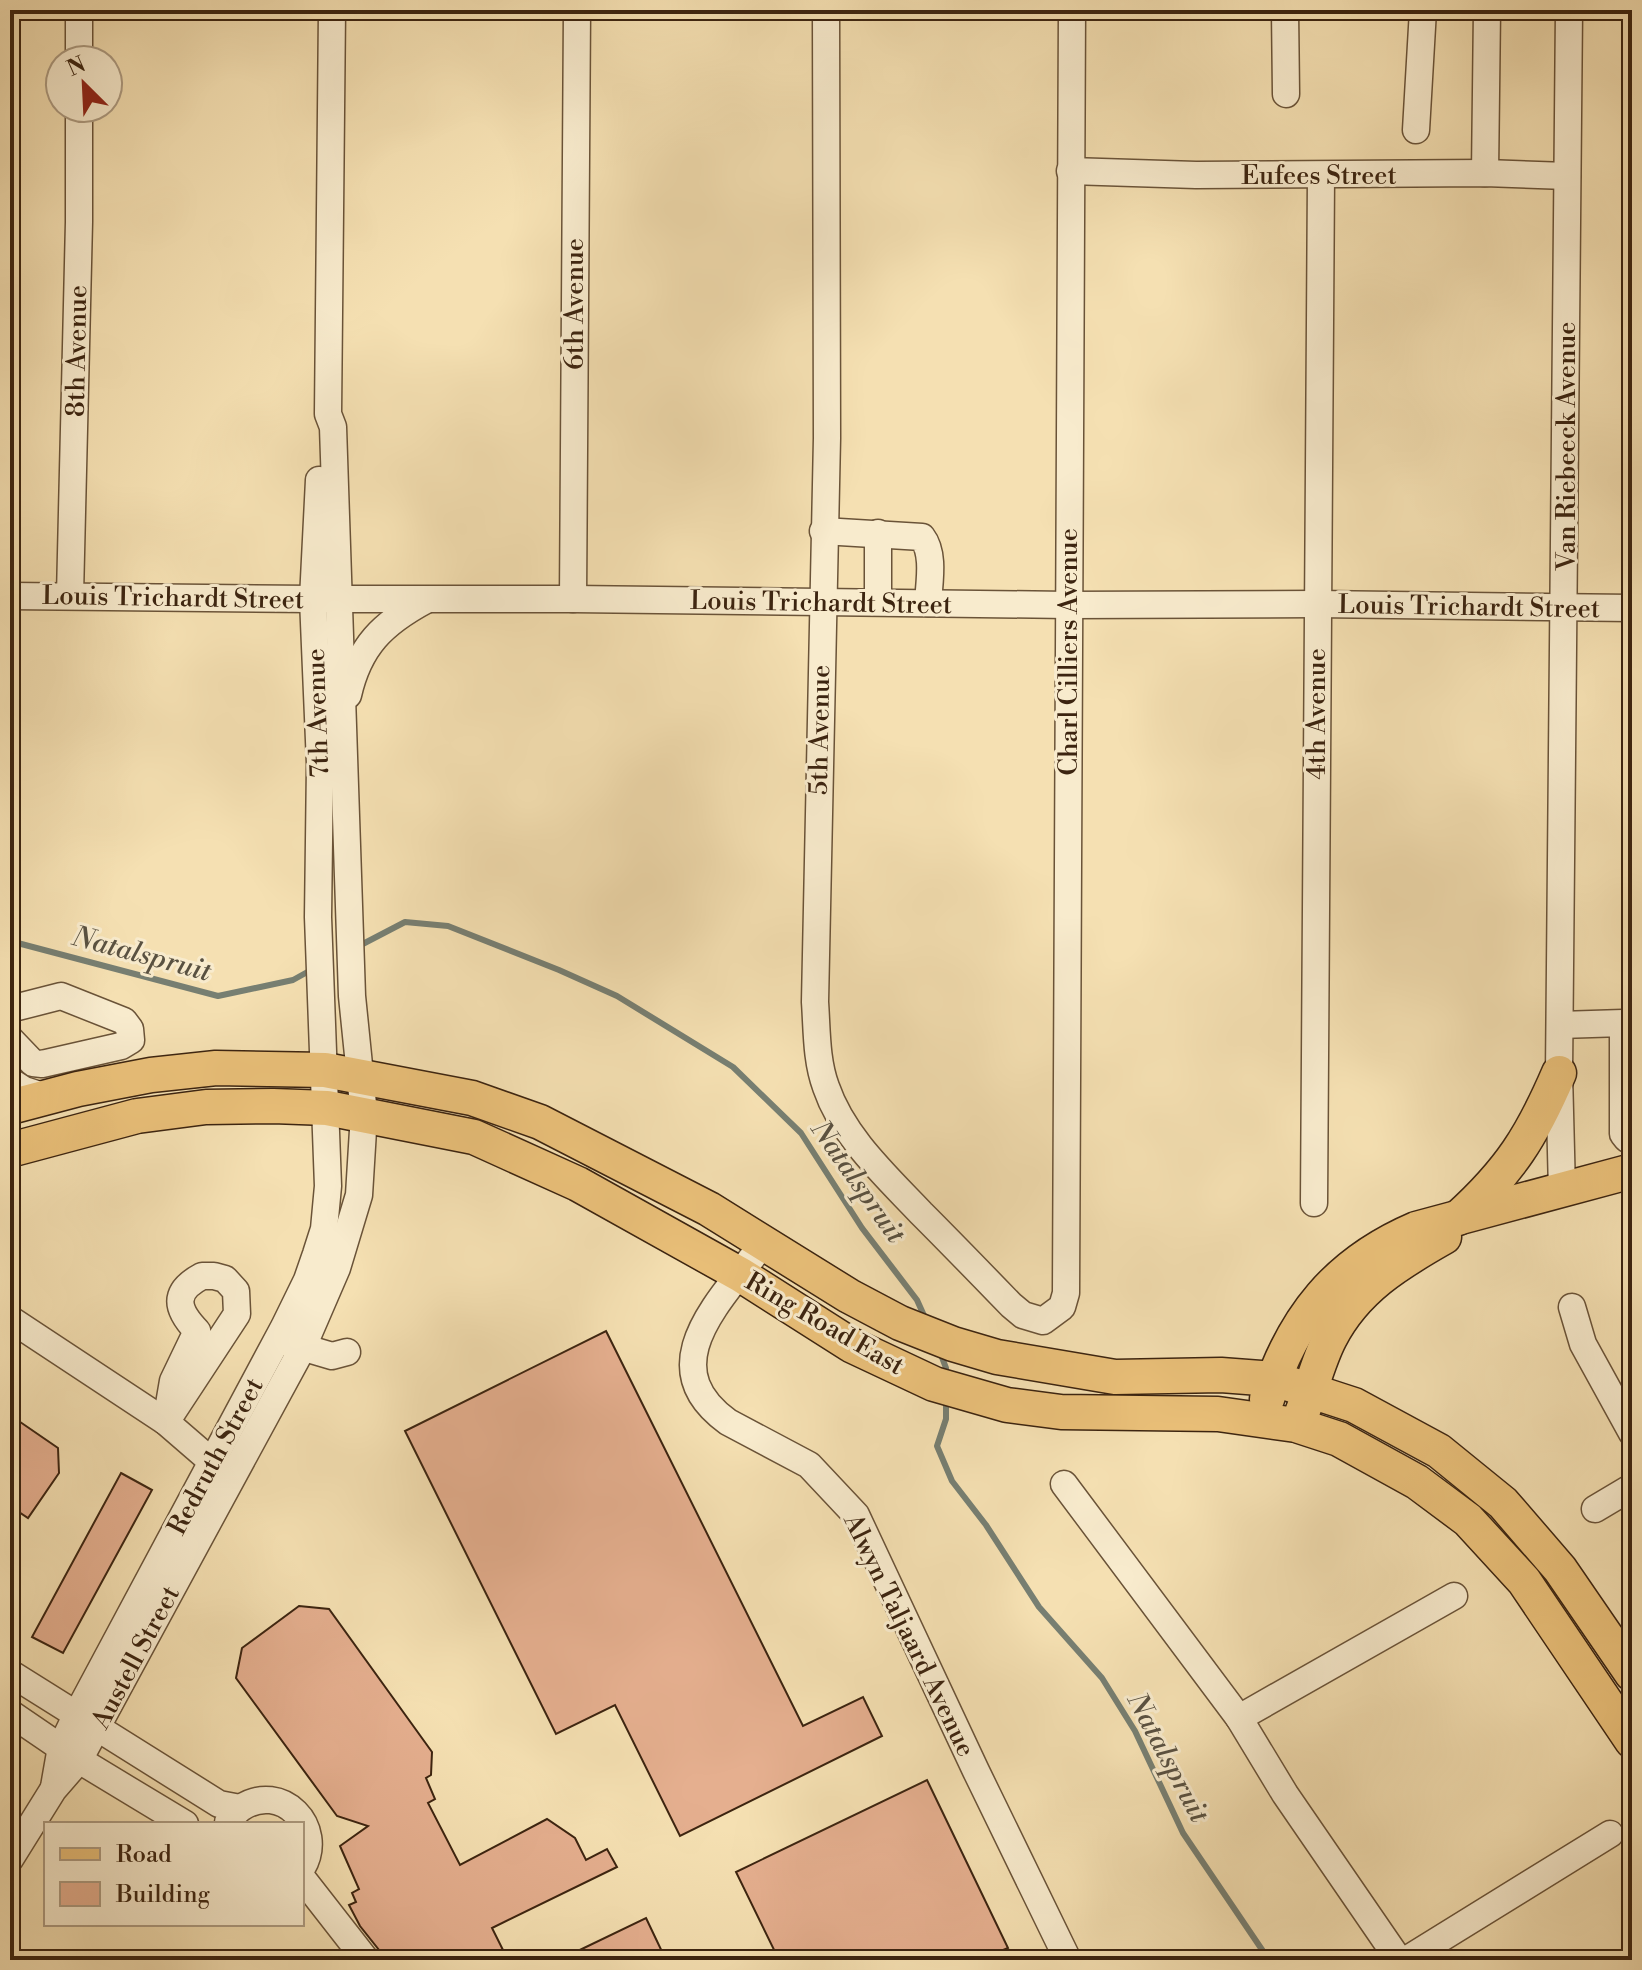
<svg xmlns="http://www.w3.org/2000/svg" width="1642" height="1970" viewBox="0 0 1642 1970" font-family="'Libre Bodoni',serif">
  <rect width="100%" height="100%" fill="#f5e0b2"/>
  <filter id="stains"><feTurbulence type="fractalNoise" baseFrequency=".0025" numOctaves="4"/><feColorMatrix values="0 0 0 0 .2 0 0 0 0 .09 0 0 0 0 .02 0 0 0 .5 -.17"/></filter>
  <radialGradient id="worn" r=".72"><stop offset=".6" stop-color="#630" stop-opacity="0"/><stop offset="1" stop-color="#630" stop-opacity=".3"/></radialGradient>
  <g fill="none" stroke-linecap="round" stroke-linejoin="round">
    <g stroke="#777f72" stroke-width="6">
      <polyline points="10,941 218,996 293,980 311,970"/>
      <polyline points="357,947 405,922 448,926 559,970 617,996 733,1067 801,1133 862,1228 917,1300 926,1320"/>
      <polyline points="940,1352 946,1368 946,1376"/>
      <polyline points="946,1399 946,1419 937,1446 952,1481 986,1525 1039,1607 1102,1678 1135,1731 1183,1833 1269,1960"/>
    </g>
  </g>
  <g fill="#e5af8f" stroke="#3c2410" stroke-width="2">
    <polygon points="606,1331 803,1726 863,1697 882,1736 680,1836 615,1705 556,1734 405,1431"/>
    <polygon points="10,1415 58,1448 59,1473 28,1518 10,1506"/>
    <polygon points="121,1473 152,1490 63,1653 32,1637"/>
    <polygon points="299,1606 329,1609 432,1752 431,1775 426,1778 435,1799 428,1803 460,1865 547,1819 575,1838 586,1860 607,1849 617,1867 492,1928 508,1960 382,1960 379,1950 360,1926 349,1905 356,1902 352,1893 359,1889 340,1846 368,1826 337,1816 236,1678 242,1648"/>
    <polygon points="927,1780 1008,1948 1003,1950 1008,1960 779,1960 736,1872"/>
    <polygon points="646,1918 666,1960 559,1960"/>
  </g>
  <g fill="none" stroke-linecap="round" stroke-linejoin="round">
    <defs>
      <g id="minor">
        <polyline points="79,10 79,60"/>
        <path d="M826,10L827,438L815,1002C817,1030 816,1060 826,1087C843,1137 886,1176 921,1213C951,1243 981,1274 1011,1305L1023,1315L1043,1321L1062,1307L1066,1293L1072,10"/>
        <polyline points="1285,10 1286,94"/>
        <polyline points="1416,130 1423,10"/>
        <polyline points="1070,171 1196,175 1485,173 1567,176"/>
        <polyline points="1485,173 1487,10"/>
        <path d="M823,531L922,537C935,554 929,583 928,603"/>
        <polyline points="70,595 79,222 79,108"/>
        <polyline points="10,596 313,599 573,599 1068,605 1317,604 1632,608"/>
        <polyline points="573,599 577,10"/>
        <polyline points="878,602 878,533"/>
        <path d="M348,695C359,646 383,623 426,600"/>
        <polyline points="10,1009 61,996 124,1021 130,1029 131,1040 121,1046 42,1064 33,1063 10,1039"/>
        <polyline points="1560,1025 1623,1023 1623,1134 1627,1139 1632,1140"/>
        <polyline points="10,1081 24,1090 46,1097"/>
        <polyline points="1562,1191 1559,1073 1569,10"/>
        <polyline points="1314,1203 1321,176"/>
        <path d="M763,1243C725,1297 648,1364 728,1422L809,1465L856,1515L976,1771L1068,1960"/>
        <path d="M202,1276H214L225,1279L236,1291L237,1314L166,1422L173,1381L197,1331C176,1309 172,1292 202,1276Z"/>
        <polyline points="1572,1307 1583,1344 1632,1433"/>
        <polyline points="10,1319 166,1422 225,1473"/>
        <polyline points="288,1343 332,1356 347,1352"/>
        <polyline points="1064,1484 1239,1718"/>
        <polyline points="1595,1509 1632,1487"/>
        <polyline points="10,1673 219,1804 240,1808"/>
        <polyline points="10,1713 79,1760 185,1824"/>
        <polyline points="54,1787 61,1747 76,1716 284,1327 307,1280 316,1254 324,1229 328,1186 318,917 320,764 313,599 319,480"/>
        <path d="M228,1822C232,1817 236,1811 241,1808C281,1781 326,1827 302,1868"/>
        <polyline points="10,1859 53,1790 79,1760 302,1349 337,1268 359,1195 364,1114 352,996 333,427 328,414 332,10"/>
        <polyline points="302,1878 366,1960"/>
        <polyline points="1399,1960 1285,1794 1239,1718 1454,1596"/>
        <polyline points="1406,1960 1610,1834"/>
      </g>
      <g id="major">
        <polyline points="10,1107 78,1089 151,1075 216,1068 325,1070 472,1098 540,1122 709,1209 849,1296 900,1323 953,1344 997,1357 1115,1377 1221,1375 1274,1379 1354,1405 1439,1451 1503,1503 1560,1569 1632,1674"/>
        <polyline points="10,1150 137,1116 206,1107 273,1106 327,1108 474,1137 578,1184 741,1275 851,1345 934,1384 1007,1405 1061,1412 1218,1414 1296,1425 1339,1439 1417,1482 1468,1520 1524,1581 1632,1741"/>
        <path d="M1458,1218C1510,1171 1532,1136 1559,1073"/>
        <path d="M1267,1399C1293,1317 1337,1263 1416,1229L1632,1171"/>
        <path d="M1302,1413C1312,1388 1318,1361 1330,1338C1355,1289 1398,1263 1444,1237"/>
      </g>
    </defs>
    <use href="#minor" stroke="#6a5338" stroke-width="29"/>
    <use href="#major" stroke="#3c2410" stroke-width="37"/>
    <use href="#minor" stroke="#f8ebcd" stroke-width="26"/>
    <use href="#major" stroke="#eac079" stroke-width="34"/>
  </g>
  <g text-anchor="middle" stroke-width="6" stroke-linejoin="round" paint-order="stroke">
    <g font-size="26" fill="#3c2410" stroke="#f8ebcd">
      <text x="1319" y="184">Eufees Street</text>
      <text transform="translate(574 304) rotate(-90)" y="9">6th Avenue</text>
      <text transform="translate(76 351) rotate(-89)" y="9">8th Avenue</text>
      <text transform="translate(1566 446) rotate(-90)" y="9">Van Riebeeck Avenue</text>
      <text transform="translate(173 597) rotate(1)" y="9">Louis Trichardt Street</text>
      <text transform="translate(821 602) rotate(1)" y="9">Louis Trichardt Street</text>
      <text transform="translate(1469 606) rotate(1)" y="9">Louis Trichardt Street</text>
      <text transform="translate(1068 652) rotate(-90)" y="9">Charl Cilliers Avenue</text>
      <text transform="translate(317 713) rotate(-92)" y="9">7th Avenue</text>
      <text transform="translate(1316 714) rotate(-90)" y="9">4th Avenue</text>
      <text transform="translate(819 730) rotate(-89)" y="9">5th Avenue</text>
      <text transform="translate(825 1323) rotate(30)" y="9">Ring Road East</text>
      <text transform="translate(215 1456) rotate(-62)" y="9">Redruth Street</text>
      <text transform="translate(910 1635) rotate(64)" y="9">Alwyn Taljaard Avenue</text>
      <text transform="translate(135 1657) rotate(-62)" y="9">Austell Street</text>
    </g>
    <g font-size="28" font-style="italic" fill="#595141" stroke="#f8ebcd">
      <text transform="translate(142 953) rotate(15)" y="10">Natalspruit</text>
      <text transform="translate(859 1181) rotate(55)" y="10">Natalspruit</text>
      <text transform="translate(1169 1757) rotate(62)" y="10">Natalspruit</text>
    </g>
  </g>
  <rect width="1642" height="1970" fill="none" stroke="#f5e0b2" stroke-width="40"/>
  <rect x="12" y="12" width="1618" height="1946" fill="none" stroke="#3c2410" stroke-width="4"/>
  <rect x="20" y="20" width="1602" height="1930" fill="none" stroke="#3c2410" stroke-width="2"/>
  <rect x="44" y="1822" width="260" height="104" fill="#f8ebcd" stroke="#ad9b81" stroke-width="2"/>
  <rect x="60" y="1848" width="40" height="12" fill="#eac079" stroke="#ad9b81" stroke-width="2"/>
  <text x="116" y="1862" font-size="24" fill="#3c2410">Road</text>
  <rect x="60" y="1882" width="40" height="24" fill="#e5af8f" stroke="#ad9b81" stroke-width="2"/>
  <text x="116" y="1902" font-size="24" fill="#3c2410">Building</text>
  <g transform="translate(84 84) rotate(336)"><circle r="38" fill="#f8ebcd" stroke="#ad9b81" stroke-width="2"/>
  <path d="M0-6L14 30L0 20L-14 30Z" fill="#8f2418"/>
  <text y="-12" font-size="22" font-weight="bold" text-anchor="middle" fill="#3c2410">N</text>
  </g>
  <rect width="100%" height="100%" filter="url(#stains)"/>
  <rect width="100%" height="100%" fill="url(#worn)"/>
</svg>
